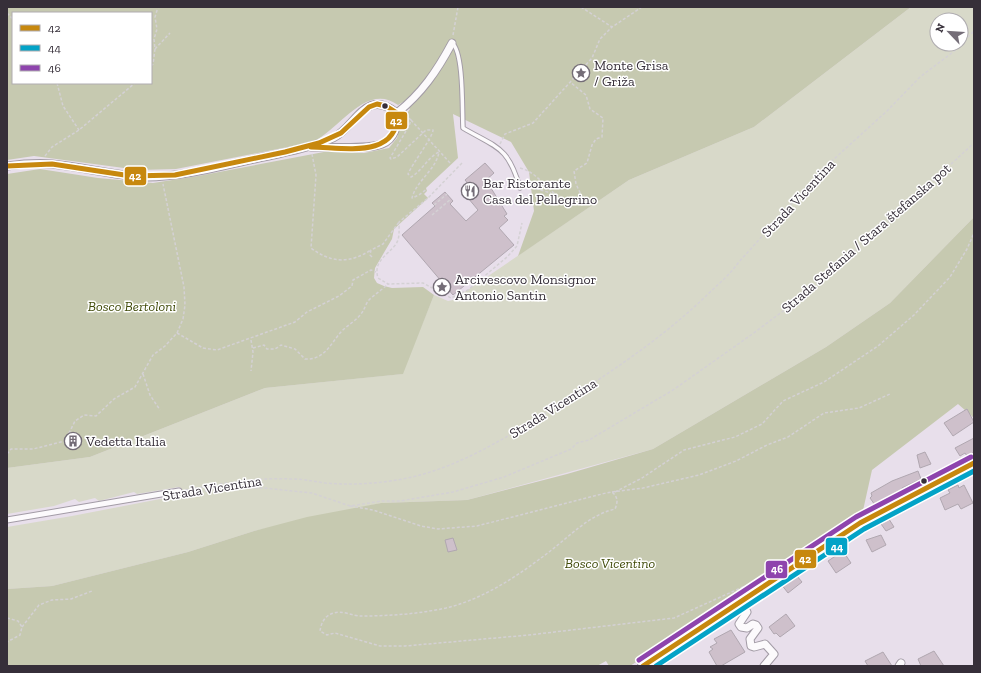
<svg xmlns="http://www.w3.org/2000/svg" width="981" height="673" viewBox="0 0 981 673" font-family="'Zilla Slab',serif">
  <rect width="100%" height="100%" fill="#e8dfeb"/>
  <path fill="#d8d9c9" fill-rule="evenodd" d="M911,7H974V217L890,303L826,347L653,449L467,500L381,503L254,531L188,552L52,586L7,589V527L72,516L186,494L179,487L137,494L134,492L99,501L95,498L79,502L75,499L54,506L7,514V468L90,457L265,388L402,374L434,295L448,301L453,300L629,180L754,127ZM937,20H961V44H937Z"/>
  <g fill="#c6c9b0" fill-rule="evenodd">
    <path d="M7,7H911L754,127L629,180L518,256L534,211L529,172L511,142L453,114L458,158L426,188L427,191L424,194L428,198L394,229L392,239L375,268L374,278L377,283L384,286L392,288L423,287L434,295L403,374L265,388L90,457L7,468V174L40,169L98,178L153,183L198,176L329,151L364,153L389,148L397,138L402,120L410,109L403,102L398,105C366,82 340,129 313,142L176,169L139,170L34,156L7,160ZM13,13H151V83H13Z"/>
    <polygon points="974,217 974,418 958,404 872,470 862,515 630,666 609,666 606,661 597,666 7,666 7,589 52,586 188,552 254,531 307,517 381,503 467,500 567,474 653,449 826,347 890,303"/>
  </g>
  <g fill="#cec0cb" stroke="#b0a7b0">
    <polygon points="485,163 494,173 486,180 507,214 504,216 508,220 499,228 514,245 453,295 402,235 435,206 432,203 445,192 453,201 450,204 466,221 478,210 463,192 470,186 465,180"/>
    <polygon points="967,409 974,422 953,436 944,423"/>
    <polygon points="974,438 974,452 967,456 965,453 960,456 955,448"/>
    <polygon points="925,452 931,464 920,468 917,455"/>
    <polygon points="918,471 921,479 902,488 903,490 875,505 870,498 872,496 871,493 892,481"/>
    <polygon points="958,485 959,488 964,485 973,503 961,509 958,504 945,510 940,498 950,493 948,490"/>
    <polygon points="887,516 894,527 886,531 879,521"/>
    <polygon points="881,535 886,545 872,552 866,540"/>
    <polygon points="453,538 457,550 448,552 445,540"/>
    <polygon points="843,551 851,563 836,573 828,561"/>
    <polygon points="797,576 802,582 788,593 781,584"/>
    <polygon points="786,614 795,626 780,637 776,633 774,634 769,627"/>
    <polygon points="731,630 745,652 721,666 717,666 709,652 713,649 710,647 717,643 714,639"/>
    <polygon points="934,651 944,666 921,666 918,659"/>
    <polygon points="883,652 892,666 868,666 865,661"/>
  </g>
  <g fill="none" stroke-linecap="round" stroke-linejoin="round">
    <defs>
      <path id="service" d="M452,43C464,52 462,111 463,128C497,148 508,146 520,188"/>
      <polyline id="pedestrian" points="7,520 179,491"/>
      <g id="minor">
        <path d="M397,113C422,93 437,71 452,43"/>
        <path d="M7,166C22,164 37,163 52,164C83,167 112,175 143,177C184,178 236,162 278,154C297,150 315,146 333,138C356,127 365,87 397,113C398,125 395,139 382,144C366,150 329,147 311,147"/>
        <polyline points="741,602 747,612 739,624 741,627 747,628 753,624 756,625 758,628 750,639 751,646 754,647 765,644 774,654 764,666"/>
        <polyline points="899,666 901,663"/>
      </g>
      <polyline id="secondary" points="643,666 860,523 974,463"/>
    </defs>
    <use href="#service" stroke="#a39ca6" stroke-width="5.5"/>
    <use href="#pedestrian" stroke="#a39ca6" stroke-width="7"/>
    <use href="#minor" stroke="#a39ca6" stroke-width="9"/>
    <use href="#secondary" stroke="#a39ca6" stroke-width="12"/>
    <g stroke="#d4d1d4" stroke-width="1.5" stroke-dasharray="3 2" stroke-linecap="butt">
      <polyline points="581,7 612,27 642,7"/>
      <polyline points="7,13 13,19"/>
      <polyline points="453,35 458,7"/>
      <polyline points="155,49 170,33"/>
      <polyline points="151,66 153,64 155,49 154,39 157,29 155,17 158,7"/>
      <polyline points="57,83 63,106 79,130"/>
      <path d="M405,115L411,120L409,126L390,158L391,159L397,157L426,130H433C433,137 412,164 408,174L411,177C422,171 428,157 439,152C436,170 416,181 412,198L419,195L427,189"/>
      <polyline points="411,120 451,164"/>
      <polyline points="500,144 505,134 533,123 592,58 600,39 612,27"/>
      <path d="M312,154L316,175L311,248C331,263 349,264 371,250"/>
      <polyline points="45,156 52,147 79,130 135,83"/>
      <path d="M462,163L428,198L399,222C399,230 400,238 396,244C387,256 373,261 378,278L388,284L423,283L451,298L468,290L507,257L517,246L522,223"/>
      <path d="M520,168C547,175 549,206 583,199L576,184L574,171L587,163L592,145L596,139L602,137L603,118L590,109L586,95L570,82"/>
      <polyline points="526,186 551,193"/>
      <polyline points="434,205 447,194"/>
      <polyline points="432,215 451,199"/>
      <polyline points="372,257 370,255 371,250 383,244 399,222"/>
      <polyline points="177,333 203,348 217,350 295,322 307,312 339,296 352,286 353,280 371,270 376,272"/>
      <polyline points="251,340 253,352 251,371"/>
      <path d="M253,348L264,345L267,349H275L281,345L295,349L305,359C324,360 330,345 340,333C347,325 358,320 363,311C365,308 366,303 369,300C375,294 382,290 388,284"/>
      <polyline points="143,374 150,395 160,410"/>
      <polyline points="7,454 11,449 33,449 65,441 75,421 84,415 96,416 114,399 135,387 153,355 165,346 177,333 183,319 185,305 184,287 163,184"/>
      <path d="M185,490C220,484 255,477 291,479C302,479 313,481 325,483C349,485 373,484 397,480C453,471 502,440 549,411C604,377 659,341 706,296C717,285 729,276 738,263L823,169L887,111L920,77L953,52L974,31"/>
      <polyline points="185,492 194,493 224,488 264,488 312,493 350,506 382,501 400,501 453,492 504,477 571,449 577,443 589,440 673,390 751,335 794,303 889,221 974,143"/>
      <polyline points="612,492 643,488 699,475 736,461 767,445 788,437 824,413 859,408 890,394"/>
      <polyline points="615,492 642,478 684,450 735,437 762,424 783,401 824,382 878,346 914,315 950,277 967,249 974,233"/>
      <path d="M350,506L373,510L421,526L438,529L477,526L606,493L612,492C618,497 618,502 615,509C589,515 570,536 549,552C519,575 484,599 446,608C418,614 389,616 361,616C353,616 341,610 334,613C325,615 321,623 320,631L327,635L335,633L380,646H405L529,635L674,618L745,586"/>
      <polyline points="7,618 18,621 22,627 20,635 7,642"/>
      <polyline points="22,627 39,605 52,600 71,599 92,591"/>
    </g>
    <use href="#service" stroke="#fcfafc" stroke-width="3.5"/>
    <use href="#pedestrian" stroke="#fcfafc" stroke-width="5"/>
    <use href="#minor" stroke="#fcfafc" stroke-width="7"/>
    <use href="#secondary" stroke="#fcfafc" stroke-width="10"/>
    <defs>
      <g id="bus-1">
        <path d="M7,166L52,164L131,176L175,175L285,152L319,143L341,133L369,107L377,104L386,106L397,113C399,160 342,147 311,147"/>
        <polyline points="643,666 860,523 974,463"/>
      </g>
      <polyline id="bus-2" points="656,666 864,529 974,471"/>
      <polyline id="bus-3" points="639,660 856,517 971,457"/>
    </defs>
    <use href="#bus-1" stroke="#fff" stroke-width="8"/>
    <use href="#bus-2" stroke="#fff" stroke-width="8"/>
    <use href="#bus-3" stroke="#fff" stroke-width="8"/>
    <use href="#bus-1" stroke="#c7880e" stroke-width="5"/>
    <use href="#bus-2" stroke="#03a3c7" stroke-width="5"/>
    <use href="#bus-3" stroke="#8e44ad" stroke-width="5"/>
  </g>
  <defs>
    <symbol id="sight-ring" viewBox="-11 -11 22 22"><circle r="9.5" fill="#fff" stroke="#746d77" stroke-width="1.5"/><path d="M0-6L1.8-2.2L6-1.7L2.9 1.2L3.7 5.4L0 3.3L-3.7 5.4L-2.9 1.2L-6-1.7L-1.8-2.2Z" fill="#746d77"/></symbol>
    <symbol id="restaurant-ring" viewBox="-11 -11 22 22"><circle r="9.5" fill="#fff" stroke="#746d77" stroke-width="1.5"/><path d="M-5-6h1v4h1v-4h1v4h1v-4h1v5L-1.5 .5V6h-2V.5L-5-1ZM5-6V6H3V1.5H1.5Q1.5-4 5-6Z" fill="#746d77"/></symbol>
    <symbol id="building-ring" viewBox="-11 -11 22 22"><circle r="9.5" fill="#fff" stroke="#746d77" stroke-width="1.5"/><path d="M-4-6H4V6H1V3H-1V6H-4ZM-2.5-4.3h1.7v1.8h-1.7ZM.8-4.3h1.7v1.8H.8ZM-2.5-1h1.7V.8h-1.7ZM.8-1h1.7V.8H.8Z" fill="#746d77"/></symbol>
  </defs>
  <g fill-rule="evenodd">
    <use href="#sight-ring" x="571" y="63" width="20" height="20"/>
    <use href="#restaurant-ring" x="460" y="181" width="20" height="20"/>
    <use href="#sight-ring" x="432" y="277" width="20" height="20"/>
    <use href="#building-ring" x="63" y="431" width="20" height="20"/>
  </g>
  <g fill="#362f39" stroke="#fff" stroke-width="1.5">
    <circle cx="385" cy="106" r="3.5"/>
    <circle cx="924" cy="481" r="3.5"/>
  </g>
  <g text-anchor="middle" stroke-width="3" stroke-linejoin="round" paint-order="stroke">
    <g font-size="14" fill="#362f39" stroke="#fff" text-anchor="start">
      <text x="594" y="70">Monte Grisa<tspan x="594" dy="16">/ Griža</tspan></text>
      <text x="483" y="188">Bar Ristorante<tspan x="483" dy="16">Casa del Pellegrino</tspan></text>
      <text x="455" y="284">Arcivescovo Monsignor<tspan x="455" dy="16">Antonio Santin</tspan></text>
      <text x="86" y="446">Vedetta Italia</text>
    </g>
    <g font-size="14" fill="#362f39" stroke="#fff">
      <text transform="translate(798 198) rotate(-47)" y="5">Strada Vicentina</text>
      <text transform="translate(866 238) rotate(-41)" y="5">Strada Stefania / Stara štefanska pot</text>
      <text transform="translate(553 408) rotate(-32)" y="5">Strada Vicentina</text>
      <text transform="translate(212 488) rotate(-9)" y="5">Strada Vicentina</text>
    </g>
    <g font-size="14" font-style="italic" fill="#3f4a08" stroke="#fff">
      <text x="132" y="311">Bosco Bertoloni</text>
      <text x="610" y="568">Bosco Vicentino</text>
    </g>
  </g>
  <g stroke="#fff" stroke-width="1.5">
    <rect x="385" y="111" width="23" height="19" rx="4" fill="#c7880e"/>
    <rect x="124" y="166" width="23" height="20" rx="4" fill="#c7880e"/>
    <rect x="825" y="537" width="23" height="19" rx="4" fill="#03a3c7"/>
    <rect x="794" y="549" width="23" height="20" rx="4" fill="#c7880e"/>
    <rect x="765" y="560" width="23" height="19" rx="4" fill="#8e44ad"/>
  </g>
  <g font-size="11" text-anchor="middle" font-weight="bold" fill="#fff">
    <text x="396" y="125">42</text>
    <text x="135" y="180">42</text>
    <text x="837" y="551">44</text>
    <text x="805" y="563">42</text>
    <text x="777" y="573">46</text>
  </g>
  <rect width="981" height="673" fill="none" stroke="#362f39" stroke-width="16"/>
  <rect x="12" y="12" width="140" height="72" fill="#ffffff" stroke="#afacb0"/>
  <rect x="20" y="25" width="20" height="6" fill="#c7880e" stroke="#afacb0"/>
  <text x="48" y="32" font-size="12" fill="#362f39">42</text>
  <rect x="20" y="45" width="20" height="6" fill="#03a3c7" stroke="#afacb0"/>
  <text x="48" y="52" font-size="12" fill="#362f39">44</text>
  <rect x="20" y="65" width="20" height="6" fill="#8e44ad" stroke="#afacb0"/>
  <text x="48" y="72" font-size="12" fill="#362f39">46</text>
  <g transform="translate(949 32) rotate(295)"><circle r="19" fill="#ffffff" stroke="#afacb0"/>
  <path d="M0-3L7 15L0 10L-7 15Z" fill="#746d77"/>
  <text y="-6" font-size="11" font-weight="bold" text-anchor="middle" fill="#362f39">N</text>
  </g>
</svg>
